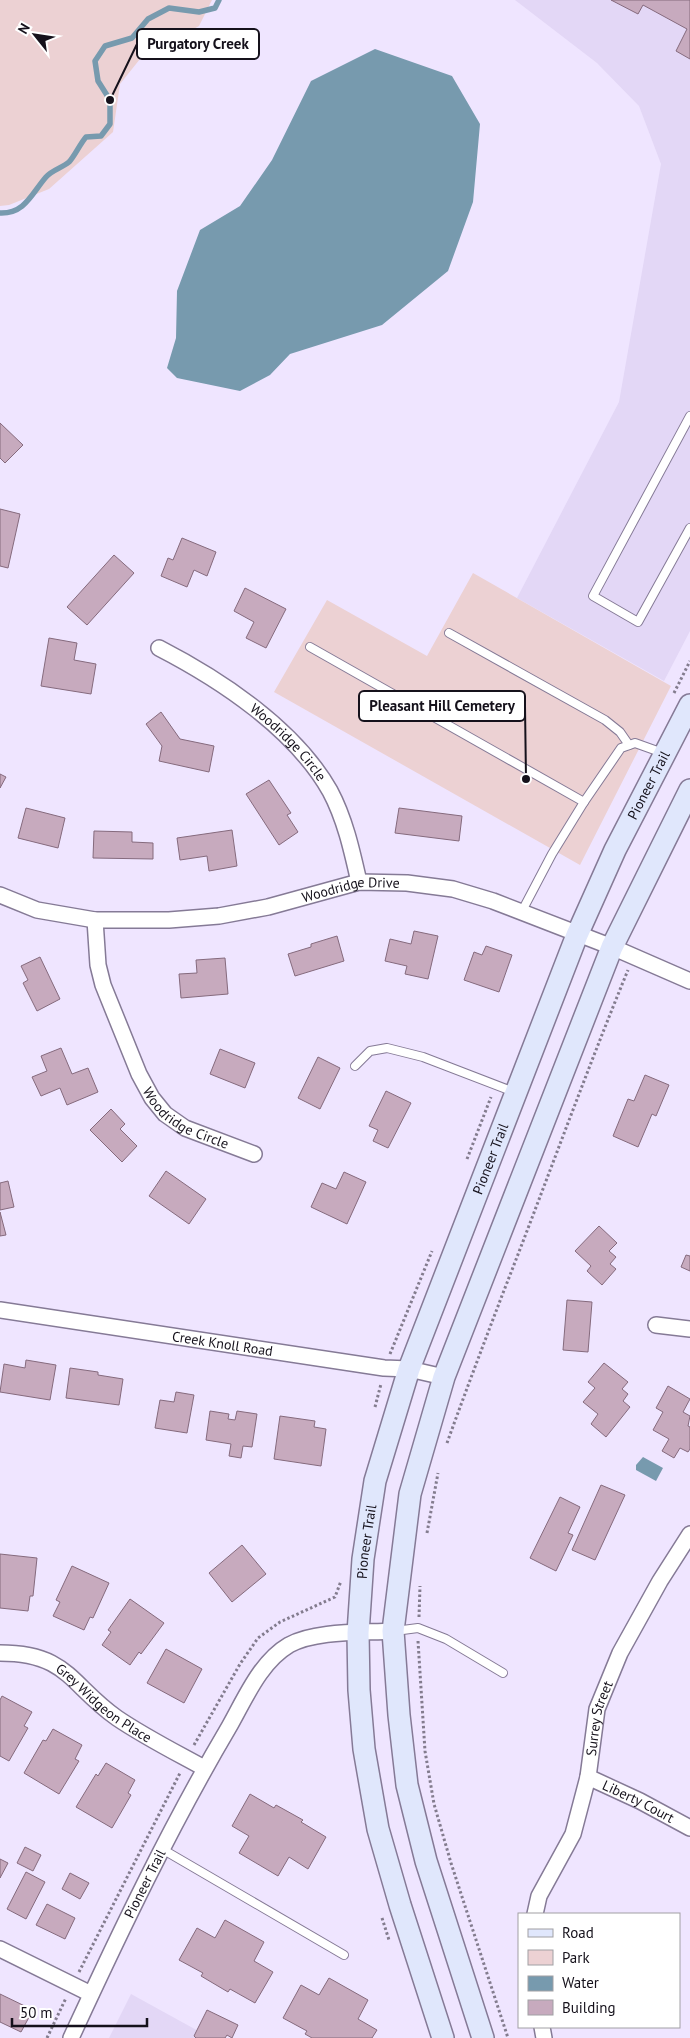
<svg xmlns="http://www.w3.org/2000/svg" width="690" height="2038" viewBox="0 0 690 2038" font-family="'PT Sans',sans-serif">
  <rect width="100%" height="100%" fill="#efe5ff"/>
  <g fill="#e3d7f6">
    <polygon points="515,0 690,0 690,631 664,681 517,598 619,402 661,164 639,106 597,63"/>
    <polygon points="131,1994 211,2038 109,2038"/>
  </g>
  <g fill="#ecd1d3">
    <polygon points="0,0 212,0 199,26 140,59 120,84 113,132 49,189 9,205 0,206"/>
    <polygon points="473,573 671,686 580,865 274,692 327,600 427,656"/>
  </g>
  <g fill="#779aae">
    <polygon points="375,49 452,76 480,124 473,202 448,271 382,325 290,354 270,375 240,391 177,378 167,368 176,338 177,291 200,230 240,206 272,160 311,81"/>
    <polygon points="643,1457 663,1468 656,1481 636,1470 636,1465"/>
  </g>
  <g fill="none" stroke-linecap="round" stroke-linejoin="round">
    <path stroke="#779aae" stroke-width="5.5" d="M0,213C25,214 32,193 46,177C52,170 62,168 69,162C74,157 80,144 86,137L101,136L110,124V100L98,81L95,61L105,46L132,38L148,19L169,8L199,12L215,8L219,0"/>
  </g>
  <g fill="#c7aabe" stroke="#856a7d">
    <polygon points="611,0 690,0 690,59 676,51 687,29 643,5 638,14"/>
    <polygon points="0,423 23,445 5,463 0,458"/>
    <polygon points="0,509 20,514 8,568 0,566"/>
    <polygon points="182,538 216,552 207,576 194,570 187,587 161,576 168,558 173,560"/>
    <polygon points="114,555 134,573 87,625 67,607"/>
    <polygon points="245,588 286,609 266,648 246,638 254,622 234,611"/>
    <polygon points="49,638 77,643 74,660 96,664 91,694 41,686"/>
    <polygon points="161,712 180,739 214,746 209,772 159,761 162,746 146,724"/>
    <polygon points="0,774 6,777 0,788"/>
    <polygon points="269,780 291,813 287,815 298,832 279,845 246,794"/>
    <polygon points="26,808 65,818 58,848 18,838"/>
    <polygon points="399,808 462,816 459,841 395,833"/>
    <polygon points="232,830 237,866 209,871 207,856 180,860 177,838"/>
    <polygon points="94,831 132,832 132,842 153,843 153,859 93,858"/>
    <polygon points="414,931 438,936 428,979 405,974 407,966 385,961 390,939 411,944"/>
    <polygon points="337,936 344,961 295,976 288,954 311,947 311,944"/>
    <polygon points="486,946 512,955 499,992 464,980 474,952 482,955"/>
    <polygon points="40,957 60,999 37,1011 23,983 28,980 21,966"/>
    <polygon points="225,958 228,994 181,998 179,974 197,973 196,960"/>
    <polygon points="61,1048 72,1074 88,1068 98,1092 67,1105 60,1088 41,1096 32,1077 47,1071 41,1056"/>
    <polygon points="220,1049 255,1063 245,1088 210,1074"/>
    <polygon points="318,1057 340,1068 320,1109 298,1098"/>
    <polygon points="645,1075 669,1085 656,1116 652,1114 638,1147 613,1136 628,1099 634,1101"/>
    <polygon points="386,1091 411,1103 388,1148 373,1141 378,1130 369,1126"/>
    <polygon points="111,1109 125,1124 120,1129 137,1146 122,1162 90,1130"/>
    <polygon points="166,1171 206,1199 189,1224 149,1196"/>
    <polygon points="344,1172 366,1182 347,1224 311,1207 322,1183 336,1189"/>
    <polygon points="8,1181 14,1207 0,1210 0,1183"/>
    <polygon points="0,1212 6,1235 0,1236"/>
    <polygon points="599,1226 617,1243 609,1251 616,1257 610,1264 616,1269 602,1285 587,1271 591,1266 575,1251"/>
    <polygon points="686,1255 690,1256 690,1271 681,1267"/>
    <polygon points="567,1300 592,1302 588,1352 563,1350"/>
    <polygon points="26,1360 56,1365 50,1400 0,1392 4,1364 25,1368"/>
    <polygon points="604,1363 628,1382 622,1389 628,1394 623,1401 630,1407 606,1437 591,1424 598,1414 583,1402 595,1388 588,1382"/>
    <polygon points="70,1368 98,1372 98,1375 123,1379 119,1405 66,1398"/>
    <polygon points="668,1386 690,1399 683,1412 690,1416 688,1426 690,1427 690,1449 688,1452 680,1448 674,1458 662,1451 669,1439 653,1430 663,1412 656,1408"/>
    <polygon points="176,1392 194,1395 187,1433 155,1428 160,1400 174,1402"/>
    <polygon points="210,1411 229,1414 228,1419 235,1420 237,1411 257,1414 252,1447 243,1446 241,1458 229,1456 231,1444 206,1440"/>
    <polygon points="280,1416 315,1421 314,1427 326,1429 321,1466 274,1459"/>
    <polygon points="601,1485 625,1495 595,1560 572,1550"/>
    <polygon points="560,1497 580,1507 568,1533 573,1535 556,1571 530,1558"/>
    <polygon points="242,1545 266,1574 232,1602 209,1573"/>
    <polygon points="0,1554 37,1558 33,1596 30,1596 28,1611 0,1608"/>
    <polygon points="72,1566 109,1583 93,1618 90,1617 84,1630 53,1616 60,1602 56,1600"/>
    <polygon points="130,1599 164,1623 141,1654 139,1652 130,1665 102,1645 111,1632 108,1630"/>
    <polygon points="166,1649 202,1669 184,1703 147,1683"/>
    <polygon points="2,1696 32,1712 24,1726 28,1728 9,1761 0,1756 0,1700"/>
    <polygon points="53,1729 82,1745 75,1759 79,1761 59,1794 24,1773 43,1740 46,1741"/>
    <polygon points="106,1763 135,1780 128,1793 131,1795 112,1828 76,1807 96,1774 98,1776"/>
    <polygon points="250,1794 274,1808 276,1805 303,1820 301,1822 326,1837 308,1869 289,1857 278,1876 239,1853 249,1836 232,1826"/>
    <polygon points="25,1847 41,1855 33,1871 17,1863"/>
    <polygon points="0,1859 8,1863 0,1878"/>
    <polygon points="26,1872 45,1882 26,1919 7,1909"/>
    <polygon points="70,1873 89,1883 80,1899 62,1889"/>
    <polygon points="47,1904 75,1918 65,1939 36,1925"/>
    <polygon points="225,1920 264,1942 254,1961 273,1972 255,2003 230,1989 228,1992 201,1976 203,1973 179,1960 197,1928 215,1938"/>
    <polygon points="329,1978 368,2000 358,2019 377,2030 372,2038 312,2038 305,2034 307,2031 283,2018 301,1985 319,1995"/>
    <polygon points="0,1994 33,2010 21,2032 0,2022"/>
    <polygon points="207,2010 238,2025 232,2038 227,2035 225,2038 196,2038 194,2036"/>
  </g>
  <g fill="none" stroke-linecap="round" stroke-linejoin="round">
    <defs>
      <g id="service">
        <polyline points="690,416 593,596 638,622 690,528"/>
        <polyline points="449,633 605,720 620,732 629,745"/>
        <polyline points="310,647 584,802"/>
        <polyline points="522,911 552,854 584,802 621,748 635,743 663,753"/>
        <polyline points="355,1066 370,1051 387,1048 423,1057 514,1092"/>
        <polyline points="395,1631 418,1628 446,1639 503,1673"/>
        <polyline points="162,1849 344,1955"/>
      </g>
      <g id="minor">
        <path id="s1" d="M159,648C221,680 295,729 330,791C345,819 352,851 359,882"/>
        <path id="s2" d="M0,895L37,910L95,920H169L219,916L268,907L359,882L407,883L453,889L493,901L612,947L690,981"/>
        <path id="s3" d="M95,920L98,965L103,985L139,1074L152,1098L165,1114L185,1128L254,1154"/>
        <path id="s4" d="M0,1310L384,1368L409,1369L444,1377"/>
        <polyline points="656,1325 690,1329"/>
        <path id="s5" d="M0,1653C68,1653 70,1685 117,1718C145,1737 175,1752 204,1768"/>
        <path id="s6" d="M588,1777L640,1801L690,1828"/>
        <path id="s7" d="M535,1914L539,1896L573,1834L588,1777L597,1709L620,1653L660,1581L690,1534"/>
        <polyline points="0,1949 91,1994"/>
        <polyline points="542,2027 544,2038"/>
        <path id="s8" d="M71,2038C120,1932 170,1827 229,1727C245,1699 260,1662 289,1645C316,1630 363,1633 393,1631"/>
      </g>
      <g id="secondary">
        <path id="s9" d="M443,2038L400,1905L378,1829L364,1749L359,1690L358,1633L363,1559L375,1481L409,1369L577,935L615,850L690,705"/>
        <polyline points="483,2038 426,1861 407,1785 399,1715 393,1631 410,1494 444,1377 612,947 690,790"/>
      </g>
    </defs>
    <use href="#service" stroke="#857a96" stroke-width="10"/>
    <use href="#minor" stroke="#857a96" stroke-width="18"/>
    <use href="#secondary" stroke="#857a96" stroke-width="24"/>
    <g stroke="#837c8e" stroke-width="3" stroke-dasharray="2.5 2.5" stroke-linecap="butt">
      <polyline points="674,693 690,661"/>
      <polyline points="467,1159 491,1097"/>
      <polyline points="390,1354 432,1251"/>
      <polyline points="375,1407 381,1384"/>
      <path d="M447,1443C465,1393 484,1343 503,1293C545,1186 584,1077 628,970"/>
      <polyline points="427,1533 438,1473"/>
      <polyline points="419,1617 420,1586"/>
      <polyline points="418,1641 425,1751 434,1804 451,1863 508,2038"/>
      <polyline points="194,1745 240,1664 258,1638 280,1622 335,1597 341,1581"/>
      <polyline points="382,1918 389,1940"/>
      <polyline points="79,1972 180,1773"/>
      <polyline points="47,2038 66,1998"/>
    </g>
    <use href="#service" stroke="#fff" stroke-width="8"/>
    <use href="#minor" stroke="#fff" stroke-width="15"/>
    <use href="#secondary" stroke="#e0e7fc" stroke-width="21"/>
  </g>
  <g text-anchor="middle" stroke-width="5" stroke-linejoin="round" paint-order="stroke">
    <g font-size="14" fill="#15111b" stroke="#fff">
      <text dy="5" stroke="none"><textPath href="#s1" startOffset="161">Woodridge Circle</textPath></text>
      <text dy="5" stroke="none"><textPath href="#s9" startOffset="1318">Pioneer Trail</textPath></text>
      <text dy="5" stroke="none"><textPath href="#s2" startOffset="358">Woodridge Drive</textPath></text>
      <text dy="5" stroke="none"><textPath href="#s3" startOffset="229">Woodridge Circle</textPath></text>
      <text dy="5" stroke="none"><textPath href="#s9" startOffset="912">Pioneer Trail</textPath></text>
      <text dy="5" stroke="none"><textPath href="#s4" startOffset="225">Creek Knoll Road</textPath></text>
      <text dy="5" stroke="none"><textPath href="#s9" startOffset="508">Pioneer Trail</textPath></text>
      <text dy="5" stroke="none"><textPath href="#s5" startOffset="119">Grey Widgeon Place</textPath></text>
      <text dy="5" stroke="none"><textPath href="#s7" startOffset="208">Surrey Street</textPath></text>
      <text dy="5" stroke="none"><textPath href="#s6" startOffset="56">Liberty Court</textPath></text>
      <text dy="5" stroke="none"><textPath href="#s8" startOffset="171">Pioneer Trail</textPath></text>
    </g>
  </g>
  <path fill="none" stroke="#15111b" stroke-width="2" d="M110 100L137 44M526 779L525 706"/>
  <g fill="#15111b" stroke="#fff" stroke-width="2">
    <circle cx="110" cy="100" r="5"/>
    <circle cx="526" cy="779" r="5"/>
  </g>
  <g fill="#fff" stroke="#15111b" stroke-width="2">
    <rect x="137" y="29" width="122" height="30" rx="5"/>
    <rect x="359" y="691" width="166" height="30" rx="5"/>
  </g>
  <g font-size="15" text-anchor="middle" font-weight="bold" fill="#15111b">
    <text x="198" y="49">Purgatory Creek</text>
    <text x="442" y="711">Pleasant Hill Cemetery</text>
  </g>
  <rect x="518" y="1913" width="162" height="115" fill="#ffffff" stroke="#a1a0a4"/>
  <rect x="528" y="1929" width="25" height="8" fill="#e0e7fc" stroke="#a1a0a4"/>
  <text x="562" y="1938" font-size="15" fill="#15111b">Road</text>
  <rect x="528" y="1950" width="25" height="15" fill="#ecd1d3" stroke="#a1a0a4"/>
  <text x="562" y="1963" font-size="15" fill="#15111b">Park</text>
  <rect x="528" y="1976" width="25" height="15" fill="#779aae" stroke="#a1a0a4"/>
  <text x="562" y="1988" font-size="15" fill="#15111b">Water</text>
  <rect x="528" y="2000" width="25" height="15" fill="#c7aabe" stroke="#a1a0a4"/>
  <text x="562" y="2013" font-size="15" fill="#15111b">Building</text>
  <g transform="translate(35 35) rotate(300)" stroke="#ffffff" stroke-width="4" paint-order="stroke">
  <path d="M0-4L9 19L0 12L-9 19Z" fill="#15111b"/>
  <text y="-8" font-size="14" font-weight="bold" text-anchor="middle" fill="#15111b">N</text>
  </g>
  <path d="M12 2018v8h135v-8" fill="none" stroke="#15111b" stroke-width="2.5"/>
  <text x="20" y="2018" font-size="15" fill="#15111b" stroke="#ffffff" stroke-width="4" paint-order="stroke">50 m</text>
</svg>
